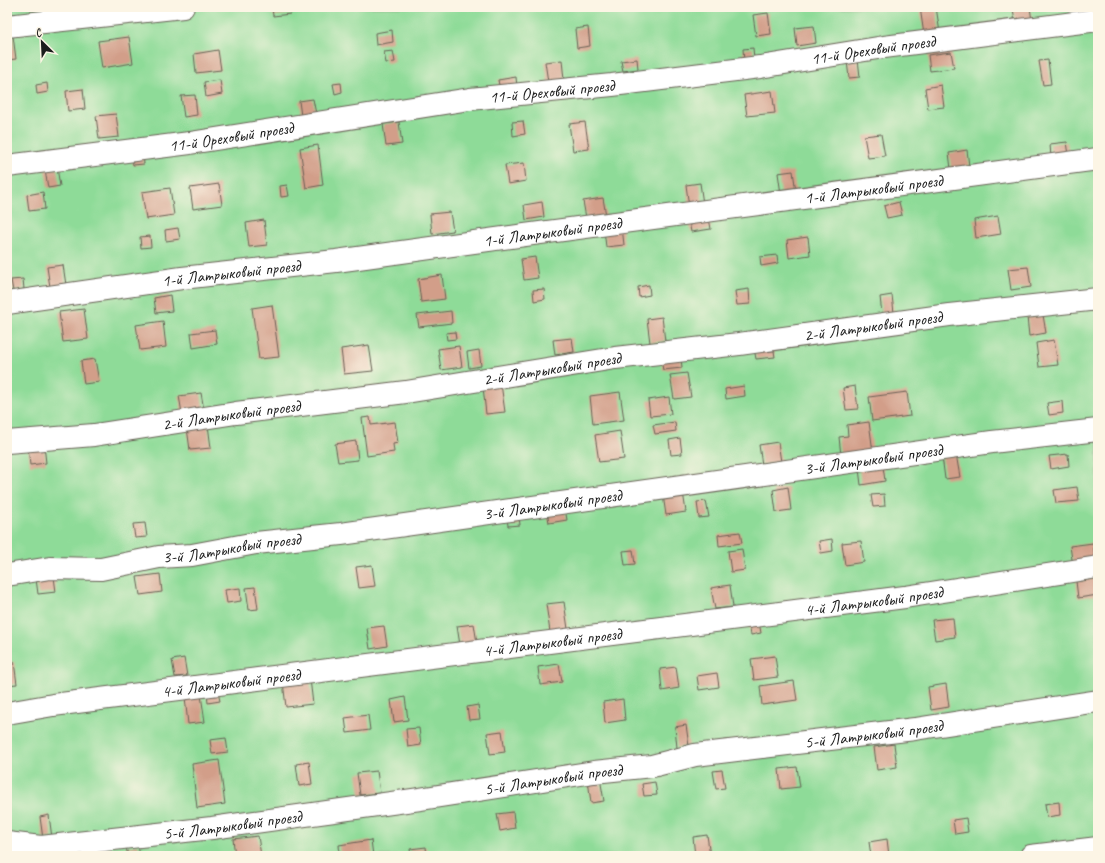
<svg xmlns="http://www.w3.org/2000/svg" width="1105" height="863" viewBox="0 0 1105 863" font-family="Caveat,sans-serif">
  <rect width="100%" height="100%" fill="#fcf5e5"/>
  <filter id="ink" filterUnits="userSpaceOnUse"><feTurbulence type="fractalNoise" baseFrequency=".025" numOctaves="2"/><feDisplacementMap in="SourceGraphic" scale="8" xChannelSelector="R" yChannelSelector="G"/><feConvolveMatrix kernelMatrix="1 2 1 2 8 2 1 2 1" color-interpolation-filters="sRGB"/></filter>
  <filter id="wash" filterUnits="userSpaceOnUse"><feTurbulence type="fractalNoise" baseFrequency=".012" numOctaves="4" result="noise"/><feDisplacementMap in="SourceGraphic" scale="16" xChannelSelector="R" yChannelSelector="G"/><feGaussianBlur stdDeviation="0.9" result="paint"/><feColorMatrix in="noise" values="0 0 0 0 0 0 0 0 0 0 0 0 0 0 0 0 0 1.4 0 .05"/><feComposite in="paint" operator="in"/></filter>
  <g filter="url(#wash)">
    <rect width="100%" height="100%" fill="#f1debd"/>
    <rect fill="#8edb98" stroke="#557c5a" x="7" y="7" width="1091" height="849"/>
    <g id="blocks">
      <g fill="#d29e89">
        <polygon points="272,7 290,7 291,14 273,16"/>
        <polygon points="920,7 936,7 940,33 924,35"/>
        <polygon points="1013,7 1030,7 1032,21 1015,24"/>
        <polygon points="768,13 771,34 756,36 753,15"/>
        <polygon points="814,26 816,43 797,46 795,28"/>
        <polygon points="588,27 590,46 577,48 575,29"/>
        <polygon points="392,30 393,42 376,45 375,33"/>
        <polygon points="13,36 16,59 7,60 7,37"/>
        <polygon points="129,37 133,63 102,68 98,41"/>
        <polygon points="753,48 754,59 744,61 743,49"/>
        <polygon points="218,50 221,70 196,73 194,54"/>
        <polygon points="393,51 395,62 386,63 384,52"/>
        <polygon points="951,52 954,68 930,71 928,55"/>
        <polygon points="637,59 638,69 623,71 621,61"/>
        <polygon points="858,59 860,77 849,78 847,61"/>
        <polygon points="562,60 564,80 548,82 545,62"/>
        <polygon points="1048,60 1051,84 1043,85 1039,61"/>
        <polygon points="516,77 517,88 500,90 498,80"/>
        <polygon points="220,80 222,94 206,97 204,82"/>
        <polygon points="47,83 48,92 37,94 36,85"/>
        <polygon points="341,83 342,92 335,94 333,84"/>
        <polygon points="941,85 944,107 928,109 925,88"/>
        <polygon points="83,89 85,109 68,111 66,91"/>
        <polygon points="772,91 775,113 747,116 744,95"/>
        <polygon points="195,95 197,115 184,117 181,96"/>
        <polygon points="313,99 316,114 301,116 299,101"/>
        <polygon points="116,114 119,137 99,139 96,116"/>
        <polygon points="523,121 525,134 513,136 512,122"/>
        <polygon points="399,122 402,144 386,146 383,124"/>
        <polygon points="585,122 589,149 573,151 569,124"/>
        <polygon points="881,134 885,156 868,158 864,136"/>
        <polygon points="1067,142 1069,155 1051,158 1050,144"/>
        <polygon points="318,145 323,185 306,188 300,148"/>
        <polygon points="967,150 969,166 951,169 949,153"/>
        <polygon points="143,154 144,164 133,165 132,156"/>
        <polygon points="524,163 526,181 508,184 505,165"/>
        <polygon points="57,168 60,186 48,188 45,170"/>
        <polygon points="793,171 796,192 781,194 778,173"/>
        <polygon points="700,183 703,204 689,207 686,185"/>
        <polygon points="219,184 222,205 193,209 190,188"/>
        <polygon points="287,185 289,196 281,197 280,186"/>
        <polygon points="170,188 174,215 146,219 142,192"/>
        <polygon points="43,192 45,209 29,211 27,195"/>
        <polygon points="603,198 606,216 586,218 583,201"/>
        <polygon points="542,202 544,217 526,220 524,205"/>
        <polygon points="899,202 902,215 887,218 884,206"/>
        <polygon points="450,212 453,231 432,234 430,214"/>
        <polygon points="998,216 1001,234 976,238 974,220"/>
        <polygon points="709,218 711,229 691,232 689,221"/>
        <polygon points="264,220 267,245 249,247 246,223"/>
        <polygon points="622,227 624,245 606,247 604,230"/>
        <polygon points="178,228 180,239 166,241 165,230"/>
        <polygon points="150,236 151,247 141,248 140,237"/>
        <polygon points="808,237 810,255 789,258 787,240"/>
        <polygon points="777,255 778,263 761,266 760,257"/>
        <polygon points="535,257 538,278 524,280 521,259"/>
        <polygon points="63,265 66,285 50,287 47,267"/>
        <polygon points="1028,267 1031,287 1011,290 1008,269"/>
        <polygon points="442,275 445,299 421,302 418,279"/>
        <polygon points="23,279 24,289 13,291 11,280"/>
        <polygon points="649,285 650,295 639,297 638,287"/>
        <polygon points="544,289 545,299 534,301 533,290"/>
        <polygon points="749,289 750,304 737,305 735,291"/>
        <polygon points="170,295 172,311 156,313 154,298"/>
        <polygon points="892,295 894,313 882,314 880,297"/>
        <polygon points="272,305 279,357 259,359 252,308"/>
        <polygon points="84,309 88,339 63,342 59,312"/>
        <polygon points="451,311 452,323 419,327 417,315"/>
        <polygon points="1043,315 1046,333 1029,336 1027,317"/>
        <polygon points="662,317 665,341 650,343 647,319"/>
        <polygon points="163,321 166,347 140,350 136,325"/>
        <polygon points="215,330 217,344 193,348 191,333"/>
        <polygon points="455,332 456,339 447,340 446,333"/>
        <polygon points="572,338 574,352 555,355 553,340"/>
        <polygon points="1054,340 1058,365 1039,367 1036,343"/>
        <polygon points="369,345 373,371 344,374 341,349"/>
        <polygon points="773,345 775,357 756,359 754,348"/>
        <polygon points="459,346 462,367 441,370 438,349"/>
        <polygon points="479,350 481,366 469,368 467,352"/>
        <polygon points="681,357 682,368 663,370 661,360"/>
        <polygon points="95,359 99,382 84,384 81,361"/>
        <polygon points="687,373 691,397 674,399 670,375"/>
        <polygon points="501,384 505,412 486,414 483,387"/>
        <polygon points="744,386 745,396 726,399 725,389"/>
        <polygon points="855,386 858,409 846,410 843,388"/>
        <polygon points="620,392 624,420 593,424 590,396"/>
        <polygon points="907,392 910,416 872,421 869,397"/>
        <polygon points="201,393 204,410 182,413 179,396"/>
        <polygon points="669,397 671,414 650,416 648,400"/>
        <polygon points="1062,401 1063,413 1049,415 1047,403"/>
        <polygon points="370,417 371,425 395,422 398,443 393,444 394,452 367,456 362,418"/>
        <polygon points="675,422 676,431 655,434 653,425"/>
        <polygon points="869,422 873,452 841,456 839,437 848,436 847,425"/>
        <polygon points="208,425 211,448 190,450 187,428"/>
        <polygon points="620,431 624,459 599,462 595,435"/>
        <polygon points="680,438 682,454 671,455 669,440"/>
        <polygon points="356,441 358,460 338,462 335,444"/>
        <polygon points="778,442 781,462 762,465 759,445"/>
        <polygon points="44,445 46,463 30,465 28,447"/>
        <polygon points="956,454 960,477 945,479 942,456"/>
        <polygon points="1068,454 1069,466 1051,469 1049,456"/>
        <polygon points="883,466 885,481 861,485 859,469"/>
        <polygon points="788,487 791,510 776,512 773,490"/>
        <polygon points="1077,487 1079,501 1056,503 1054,490"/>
        <polygon points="683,492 686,512 666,515 663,495"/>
        <polygon points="884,494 885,506 873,507 871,495"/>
        <polygon points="706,501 709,517 699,518 697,502"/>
        <polygon points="565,508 567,520 549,523 547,510"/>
        <polygon points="519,516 520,525 508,526 507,517"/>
        <polygon points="145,523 147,537 135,538 133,524"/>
        <polygon points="740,532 742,543 719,546 718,535"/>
        <polygon points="832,539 833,551 821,553 819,541"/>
        <polygon points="861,541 864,562 845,565 842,543"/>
        <polygon points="1093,543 1095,563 1073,566 1070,546"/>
        <polygon points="742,549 745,570 731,572 728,551"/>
        <polygon points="633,550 635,564 625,565 623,551"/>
        <polygon points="372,565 375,586 359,588 356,567"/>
        <polygon points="160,574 162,592 140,595 137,577"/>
        <polygon points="54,577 56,592 38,594 36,579"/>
        <polygon points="1096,578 1098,595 1078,598 1076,581"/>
        <polygon points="730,585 733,607 715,609 711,588"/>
        <polygon points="255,587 258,609 249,610 246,588"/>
        <polygon points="240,588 241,601 227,603 225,590"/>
        <polygon points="564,602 568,629 550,632 546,604"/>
        <polygon points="953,618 955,637 935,640 932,620"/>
        <polygon points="759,622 761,633 751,635 749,624"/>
        <polygon points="474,624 477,643 460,645 457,626"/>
        <polygon points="384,626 387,646 370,649 367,628"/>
        <polygon points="775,656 778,677 754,680 751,659"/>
        <polygon points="184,658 187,676 175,677 172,660"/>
        <polygon points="14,662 17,684 7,685 7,663"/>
        <polygon points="559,664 562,682 540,685 538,667"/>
        <polygon points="676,667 679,688 662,691 660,669"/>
        <polygon points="717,673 719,687 699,690 697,676"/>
        <polygon points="310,679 313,704 286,707 283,682"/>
        <polygon points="794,681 797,700 762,705 760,686"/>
        <polygon points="946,684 949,707 931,710 928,687"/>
        <polygon points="218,692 220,701 208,703 207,694"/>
        <polygon points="201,695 205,722 188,724 185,697"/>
        <polygon points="405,697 408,720 394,722 391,700"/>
        <polygon points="623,699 625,720 605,723 603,702"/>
        <polygon points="478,705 480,719 469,720 467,707"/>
        <polygon points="368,715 370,730 347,733 345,718"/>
        <polygon points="686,725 689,746 677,748 675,727"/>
        <polygon points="419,728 421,745 408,747 406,729"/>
        <polygon points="502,731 505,752 490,754 487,733"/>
        <polygon points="226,738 228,752 212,754 210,740"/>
        <polygon points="894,744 897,767 877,770 874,747"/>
        <polygon points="219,760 225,804 197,808 192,764"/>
        <polygon points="309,762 312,784 299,786 296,764"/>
        <polygon points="797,767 800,787 781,789 779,769"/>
        <polygon points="722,770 725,788 716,789 713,771"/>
        <polygon points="377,771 380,793 360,795 357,773"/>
        <polygon points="600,778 604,801 591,803 588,780"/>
        <polygon points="655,782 657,795 644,796 642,784"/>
        <polygon points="1059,802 1060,815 1047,817 1045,804"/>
        <polygon points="513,812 515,828 500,831 497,814"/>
        <polygon points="49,815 52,838 43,839 40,817"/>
        <polygon points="966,818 968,832 955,834 953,820"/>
        <polygon points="707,835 710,856 695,856 693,837"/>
        <polygon points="258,836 261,856 235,856 233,839"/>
        <polygon points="887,839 889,856 871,856 869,842"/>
        <polygon points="371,840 373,856 340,856 339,845"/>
        <polygon points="138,845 140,856 128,856 126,847"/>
        <polygon points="426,847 427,856 411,856 410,849"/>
      </g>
    </g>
  </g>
  <g filter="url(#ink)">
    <use href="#blocks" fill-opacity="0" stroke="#676054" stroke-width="1"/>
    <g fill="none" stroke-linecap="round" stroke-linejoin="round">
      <defs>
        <g id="minor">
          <polyline points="7,26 183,7"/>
          <path id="s1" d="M7,166L190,143L470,99L612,85L760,67L884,47L1098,20"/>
          <path id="s2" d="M7,303L182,278L336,261L525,235L1098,159"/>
          <path id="s3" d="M7,442L94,435L236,413L406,392L615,358L739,344L949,315L1098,299"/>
          <path id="s4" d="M7,575L50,568L101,569L159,557L192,555L256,543L341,534L992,442L1098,430"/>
          <path id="s5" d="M7,713L53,705L905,597L1098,567"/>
          <path id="s6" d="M7,843L41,847L212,828L420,799L594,772L652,766L695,755L915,729L1098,701"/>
          <polyline points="1031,856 1098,848"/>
        </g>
      </defs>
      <use href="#minor" stroke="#676054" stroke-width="24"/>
      <use href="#minor" stroke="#fff" stroke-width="22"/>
    </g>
  </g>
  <g text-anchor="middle" stroke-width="4" stroke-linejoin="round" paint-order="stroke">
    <g font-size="17" fill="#1c1c1c" stroke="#fcf5e5">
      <text dy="6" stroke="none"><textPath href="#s1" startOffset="874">11-й Ореховый проезд</textPath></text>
      <text dy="6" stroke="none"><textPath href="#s1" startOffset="550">11-й Ореховый проезд</textPath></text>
      <text dy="6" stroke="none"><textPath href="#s1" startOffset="226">11-й Ореховый проезд</textPath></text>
      <text dy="6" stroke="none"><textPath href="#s2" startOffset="874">1-й Латрыковый проезд</textPath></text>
      <text dy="6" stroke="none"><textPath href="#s2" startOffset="550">1-й Латрыковый проезд</textPath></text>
      <text dy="6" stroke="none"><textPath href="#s2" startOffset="226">1-й Латрыковый проезд</textPath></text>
      <text dy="6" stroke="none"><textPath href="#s3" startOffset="874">2-й Латрыковый проезд</textPath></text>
      <text dy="6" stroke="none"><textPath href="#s3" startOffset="550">2-й Латрыковый проезд</textPath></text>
      <text dy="6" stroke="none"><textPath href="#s3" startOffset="226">2-й Латрыковый проезд</textPath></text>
      <text dy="6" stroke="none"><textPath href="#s4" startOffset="875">3-й Латрыковый проезд</textPath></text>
      <text dy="6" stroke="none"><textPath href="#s4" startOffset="551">3-й Латрыковый проезд</textPath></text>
      <text dy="6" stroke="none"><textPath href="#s4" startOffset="227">3-й Латрыковый проезд</textPath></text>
      <text dy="6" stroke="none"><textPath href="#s5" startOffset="874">4-й Латрыковый проезд</textPath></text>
      <text dy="6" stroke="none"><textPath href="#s5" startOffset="550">4-й Латрыковый проезд</textPath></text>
      <text dy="6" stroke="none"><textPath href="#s5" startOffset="226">4-й Латрыковый проезд</textPath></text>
      <text dy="6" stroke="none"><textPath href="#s6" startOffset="875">5-й Латрыковый проезд</textPath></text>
      <text dy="6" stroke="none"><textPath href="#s6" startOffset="551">5-й Латрыковый проезд</textPath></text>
      <text dy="6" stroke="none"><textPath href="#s6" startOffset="227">5-й Латрыковый проезд</textPath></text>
    </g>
  </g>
  <rect width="1105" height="863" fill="none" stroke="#fcf5e5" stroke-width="24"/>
  <g transform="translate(42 42) rotate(336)" stroke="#fcf5e5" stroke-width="3" paint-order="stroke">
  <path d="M0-3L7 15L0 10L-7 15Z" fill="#1c1c1c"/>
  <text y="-6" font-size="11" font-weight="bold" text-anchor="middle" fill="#1c1c1c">С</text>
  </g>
</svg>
